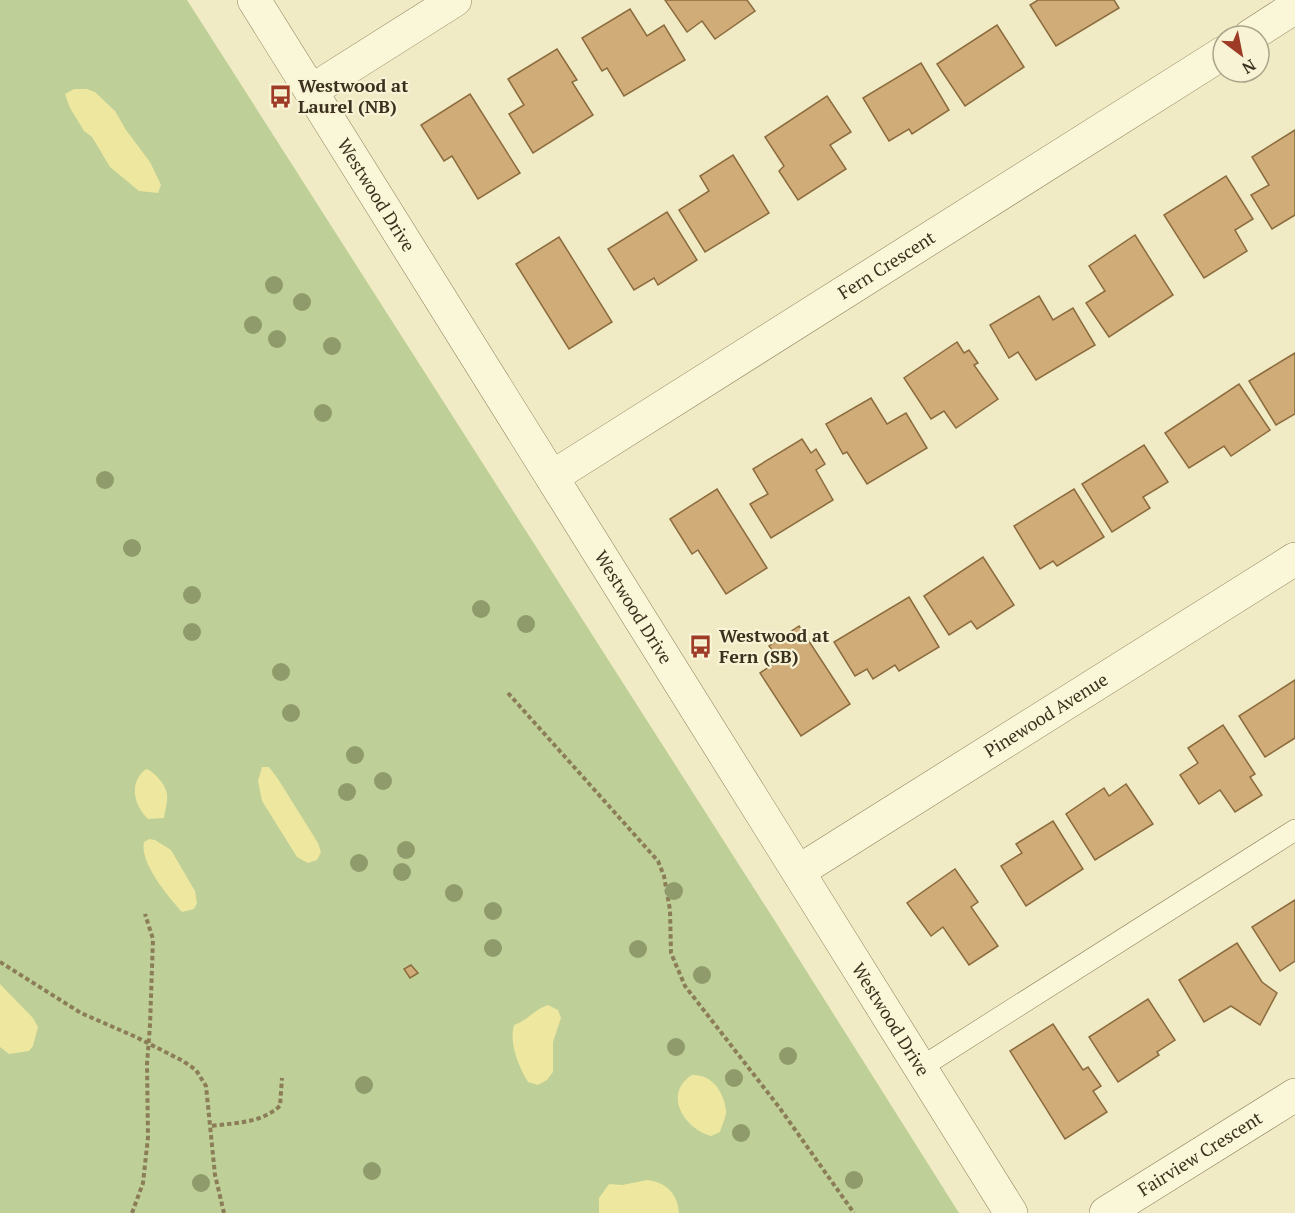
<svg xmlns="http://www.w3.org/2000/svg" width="1295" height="1213" viewBox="0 0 1295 1213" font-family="'PT Serif',serif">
  <rect width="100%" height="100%" fill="#f0ebc4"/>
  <polygon fill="#becf97" points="0,0 187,0 773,918 959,1213 0,1213"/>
  <g fill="#ede7a0">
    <polygon points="74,89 87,89 95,92 115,111 126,130 150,162 161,185 158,193 139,191 110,167 92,137 84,131 70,108 65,94"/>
    <polygon points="262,767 269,767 278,779 318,843 321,852 317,860 308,863 297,857 262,801 258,781"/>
    <path d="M146,769C154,771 166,785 167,794C168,801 165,811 164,818L148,819C134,805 128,783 146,769Z"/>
    <path d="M149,839L155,840L171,850L195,891L197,903L194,909L182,912C169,898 139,862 144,842Z"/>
    <polygon points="0,984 33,1018 38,1027 33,1046 29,1051 9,1054 0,1047"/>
    <path d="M548,1005L558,1010L561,1018L553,1042V1072L547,1080L538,1085L528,1082C518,1066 509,1043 514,1025C530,1019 533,1010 548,1005Z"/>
    <path d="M692,1075C711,1074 723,1090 726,1109C727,1116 722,1125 720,1132L711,1136C685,1129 662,1094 692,1075Z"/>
    <path d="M647,1180C666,1182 678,1194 679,1213H599V1198L609,1184L622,1185Z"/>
  </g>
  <g fill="#d0ad78" stroke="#8c6b3e" stroke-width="1.5">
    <polygon points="665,0 747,0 755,11 715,39 702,21 687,32"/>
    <polygon points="1038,0 1114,0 1119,8 1056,46 1030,5"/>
    <polygon points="630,9 647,36 664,25 685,60 624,96 607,68 602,71 582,38"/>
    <polygon points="997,25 1024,67 965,106 937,64"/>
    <polygon points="557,49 577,80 572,82 593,115 533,153 509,114 524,105 508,79"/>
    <polygon points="921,63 949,110 912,134 909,129 889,141 863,98"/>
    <polygon points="470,94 520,173 478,199 452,156 444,161 421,125"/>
    <polygon points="827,96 851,132 830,145 846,169 798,200 779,171 784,166 765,137"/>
    <polygon points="1295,130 1295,215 1272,229 1251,195 1269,185 1252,157"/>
    <polygon points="733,155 769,213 705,252 679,210 709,191 700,176"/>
    <polygon points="1226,176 1253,219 1235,230 1247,251 1204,278 1164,215"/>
    <polygon points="667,212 697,260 658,285 654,278 634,290 608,249"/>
    <polygon points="1135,235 1173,295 1109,337 1086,303 1105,291 1089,266"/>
    <polygon points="559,237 612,322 569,349 516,264"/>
    <polygon points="1039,296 1053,320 1073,308 1095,345 1036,380 1018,352 1009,358 990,325"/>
    <polygon points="957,342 964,353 969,350 978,363 974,365 998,399 956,428 944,411 931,419 904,378"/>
    <polygon points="1295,353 1295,414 1276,425 1249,381"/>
    <polygon points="1239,384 1270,430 1231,456 1224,446 1189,468 1165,433"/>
    <polygon points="871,398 887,424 906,413 927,448 867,484 847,452 843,454 826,424"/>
    <polygon points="802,439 811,453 816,449 825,464 816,470 833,500 771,538 750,504 768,494 753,469"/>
    <polygon points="1144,445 1168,482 1143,497 1150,508 1112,532 1082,484"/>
    <polygon points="717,489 767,568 726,594 698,550 692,554 670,519"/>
    <polygon points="1074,489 1104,537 1057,566 1053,561 1040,569 1014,526"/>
    <polygon points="983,557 1014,605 977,629 971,621 949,635 924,596"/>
    <polygon points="909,597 939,647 899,671 895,665 873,679 867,669 855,676 834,642"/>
    <polygon points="799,626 850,704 801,736 760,673 779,660 769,646"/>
    <polygon points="1295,680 1295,738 1265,757 1239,716"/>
    <polygon points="1223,725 1255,774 1250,777 1262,795 1235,812 1220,790 1199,804 1180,775 1198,763 1188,748"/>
    <polygon points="1126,784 1153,824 1095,860 1066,814 1104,788 1109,796"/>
    <polygon points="1053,821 1083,869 1026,906 1001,866 1022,853 1016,844"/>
    <polygon points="955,869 978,902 971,907 998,946 969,965 943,927 931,936 907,903"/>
    <polygon points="1295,900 1295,961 1280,971 1252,927"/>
    <polygon points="1237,943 1262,982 1277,993 1260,1025 1231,1006 1204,1022 1179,980"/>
    <polygon points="411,965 418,973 410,978 404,969"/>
    <polygon points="1148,999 1175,1040 1157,1052 1159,1055 1118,1082 1089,1037"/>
    <polygon points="1053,1024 1083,1070 1088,1067 1101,1086 1093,1091 1107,1112 1065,1139 1010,1051"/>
  </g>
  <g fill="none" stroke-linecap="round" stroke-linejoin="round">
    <defs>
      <polyline id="service" points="920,1068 1295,830"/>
      <g id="minor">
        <polyline points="1250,36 1295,7"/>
        <polyline points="311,91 455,0"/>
        <path id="s1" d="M552,477L1223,53"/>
        <path id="s2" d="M799,871L1295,559"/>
        <path id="s3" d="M1106,1213L1295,1095"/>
      </g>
      <g id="tertiary">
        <path id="s4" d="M254,0L1011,1213"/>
      </g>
    </defs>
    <use href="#service" stroke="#8c7d59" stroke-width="22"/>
    <use href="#minor" stroke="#8c7d59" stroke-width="34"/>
    <use href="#tertiary" stroke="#8c7d59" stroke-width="34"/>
    <g stroke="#8c7d59" stroke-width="4" stroke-dasharray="4.5 3" stroke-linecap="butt">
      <polyline points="508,693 658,861 664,876 670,910 671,953 685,986 779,1107 854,1213"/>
      <polyline points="0,962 81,1013 136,1037 183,1061 196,1070 206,1086 215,1175 224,1213"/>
      <path d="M212,1126C238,1122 259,1124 280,1106L282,1078"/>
      <polyline points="132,1213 143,1183 148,1137 147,1064 150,1025 153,939 145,914"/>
    </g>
    <use href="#service" stroke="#faf6d8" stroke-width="21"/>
    <use href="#minor" stroke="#faf6d8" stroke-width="33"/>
    <use href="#tertiary" stroke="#faf6d8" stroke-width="33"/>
  </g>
  <g fill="#909b6c">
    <circle cx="274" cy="285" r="9"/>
    <circle cx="302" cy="302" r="9"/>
    <circle cx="253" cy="325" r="9"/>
    <circle cx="277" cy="339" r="9"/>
    <circle cx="332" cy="346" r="9"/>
    <circle cx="323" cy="413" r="9"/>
    <circle cx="105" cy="480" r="9"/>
    <circle cx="132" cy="548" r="9"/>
    <circle cx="192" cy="595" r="9"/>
    <circle cx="481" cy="609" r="9"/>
    <circle cx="526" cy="624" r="9"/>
    <circle cx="192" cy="632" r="9"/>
    <circle cx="281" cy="672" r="9"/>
    <circle cx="291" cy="713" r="9"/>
    <circle cx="355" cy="755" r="9"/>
    <circle cx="383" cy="781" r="9"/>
    <circle cx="347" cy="792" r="9"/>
    <circle cx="406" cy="850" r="9"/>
    <circle cx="359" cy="863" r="9"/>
    <circle cx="402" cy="872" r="9"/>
    <circle cx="674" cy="891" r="9"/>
    <circle cx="454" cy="893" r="9"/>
    <circle cx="493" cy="911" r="9"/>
    <circle cx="493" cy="948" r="9"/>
    <circle cx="638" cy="949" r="9"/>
    <circle cx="702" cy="975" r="9"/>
    <circle cx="676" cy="1047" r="9"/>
    <circle cx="788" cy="1056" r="9"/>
    <circle cx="734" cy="1078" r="9"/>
    <circle cx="364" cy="1085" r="9"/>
    <circle cx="741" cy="1133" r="9"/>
    <circle cx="372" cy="1171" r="9"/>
    <circle cx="854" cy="1180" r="9"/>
    <circle cx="201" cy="1183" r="9"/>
  </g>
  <defs>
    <symbol id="bus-bare" viewBox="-9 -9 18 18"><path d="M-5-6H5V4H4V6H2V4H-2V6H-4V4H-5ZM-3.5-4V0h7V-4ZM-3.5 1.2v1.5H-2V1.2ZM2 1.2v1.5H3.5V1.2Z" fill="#9e3b27" stroke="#f7f3d4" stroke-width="2.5" paint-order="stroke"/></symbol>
  </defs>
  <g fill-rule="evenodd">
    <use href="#bus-bare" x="264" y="80" width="33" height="33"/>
    <use href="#bus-bare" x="684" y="630" width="33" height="33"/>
  </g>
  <g text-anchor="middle" stroke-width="4.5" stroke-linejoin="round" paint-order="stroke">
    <g font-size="18" font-weight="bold" fill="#3b311e" stroke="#f7f3d4" text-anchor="start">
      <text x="298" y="92">Westwood at<tspan x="298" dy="21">Laurel (NB)</tspan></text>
      <text x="719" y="642">Westwood at<tspan x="719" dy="21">Fern (SB)</tspan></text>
    </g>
    <g font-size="18" fill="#3b311e" stroke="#f7f3d4">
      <text dy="6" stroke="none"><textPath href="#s4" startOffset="230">Westwood Drive</textPath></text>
      <text dy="6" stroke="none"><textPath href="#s1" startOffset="396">Fern Crescent</textPath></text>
      <text dy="6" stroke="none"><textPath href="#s4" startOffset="716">Westwood Drive</textPath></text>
      <text dy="6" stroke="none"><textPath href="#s2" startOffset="292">Pinewood Avenue</textPath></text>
      <text dy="6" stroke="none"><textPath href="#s4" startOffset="1202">Westwood Drive</textPath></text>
      <text dy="6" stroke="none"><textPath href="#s3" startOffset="111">Fairview Crescent</textPath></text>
    </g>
  </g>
  <g transform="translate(1241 54) rotate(148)"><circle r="28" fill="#f7f3d4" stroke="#aca58b" stroke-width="1.5"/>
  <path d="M0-4.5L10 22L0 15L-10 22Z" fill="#9e3b27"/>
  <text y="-9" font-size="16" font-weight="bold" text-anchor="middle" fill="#3b311e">N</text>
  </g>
</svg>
